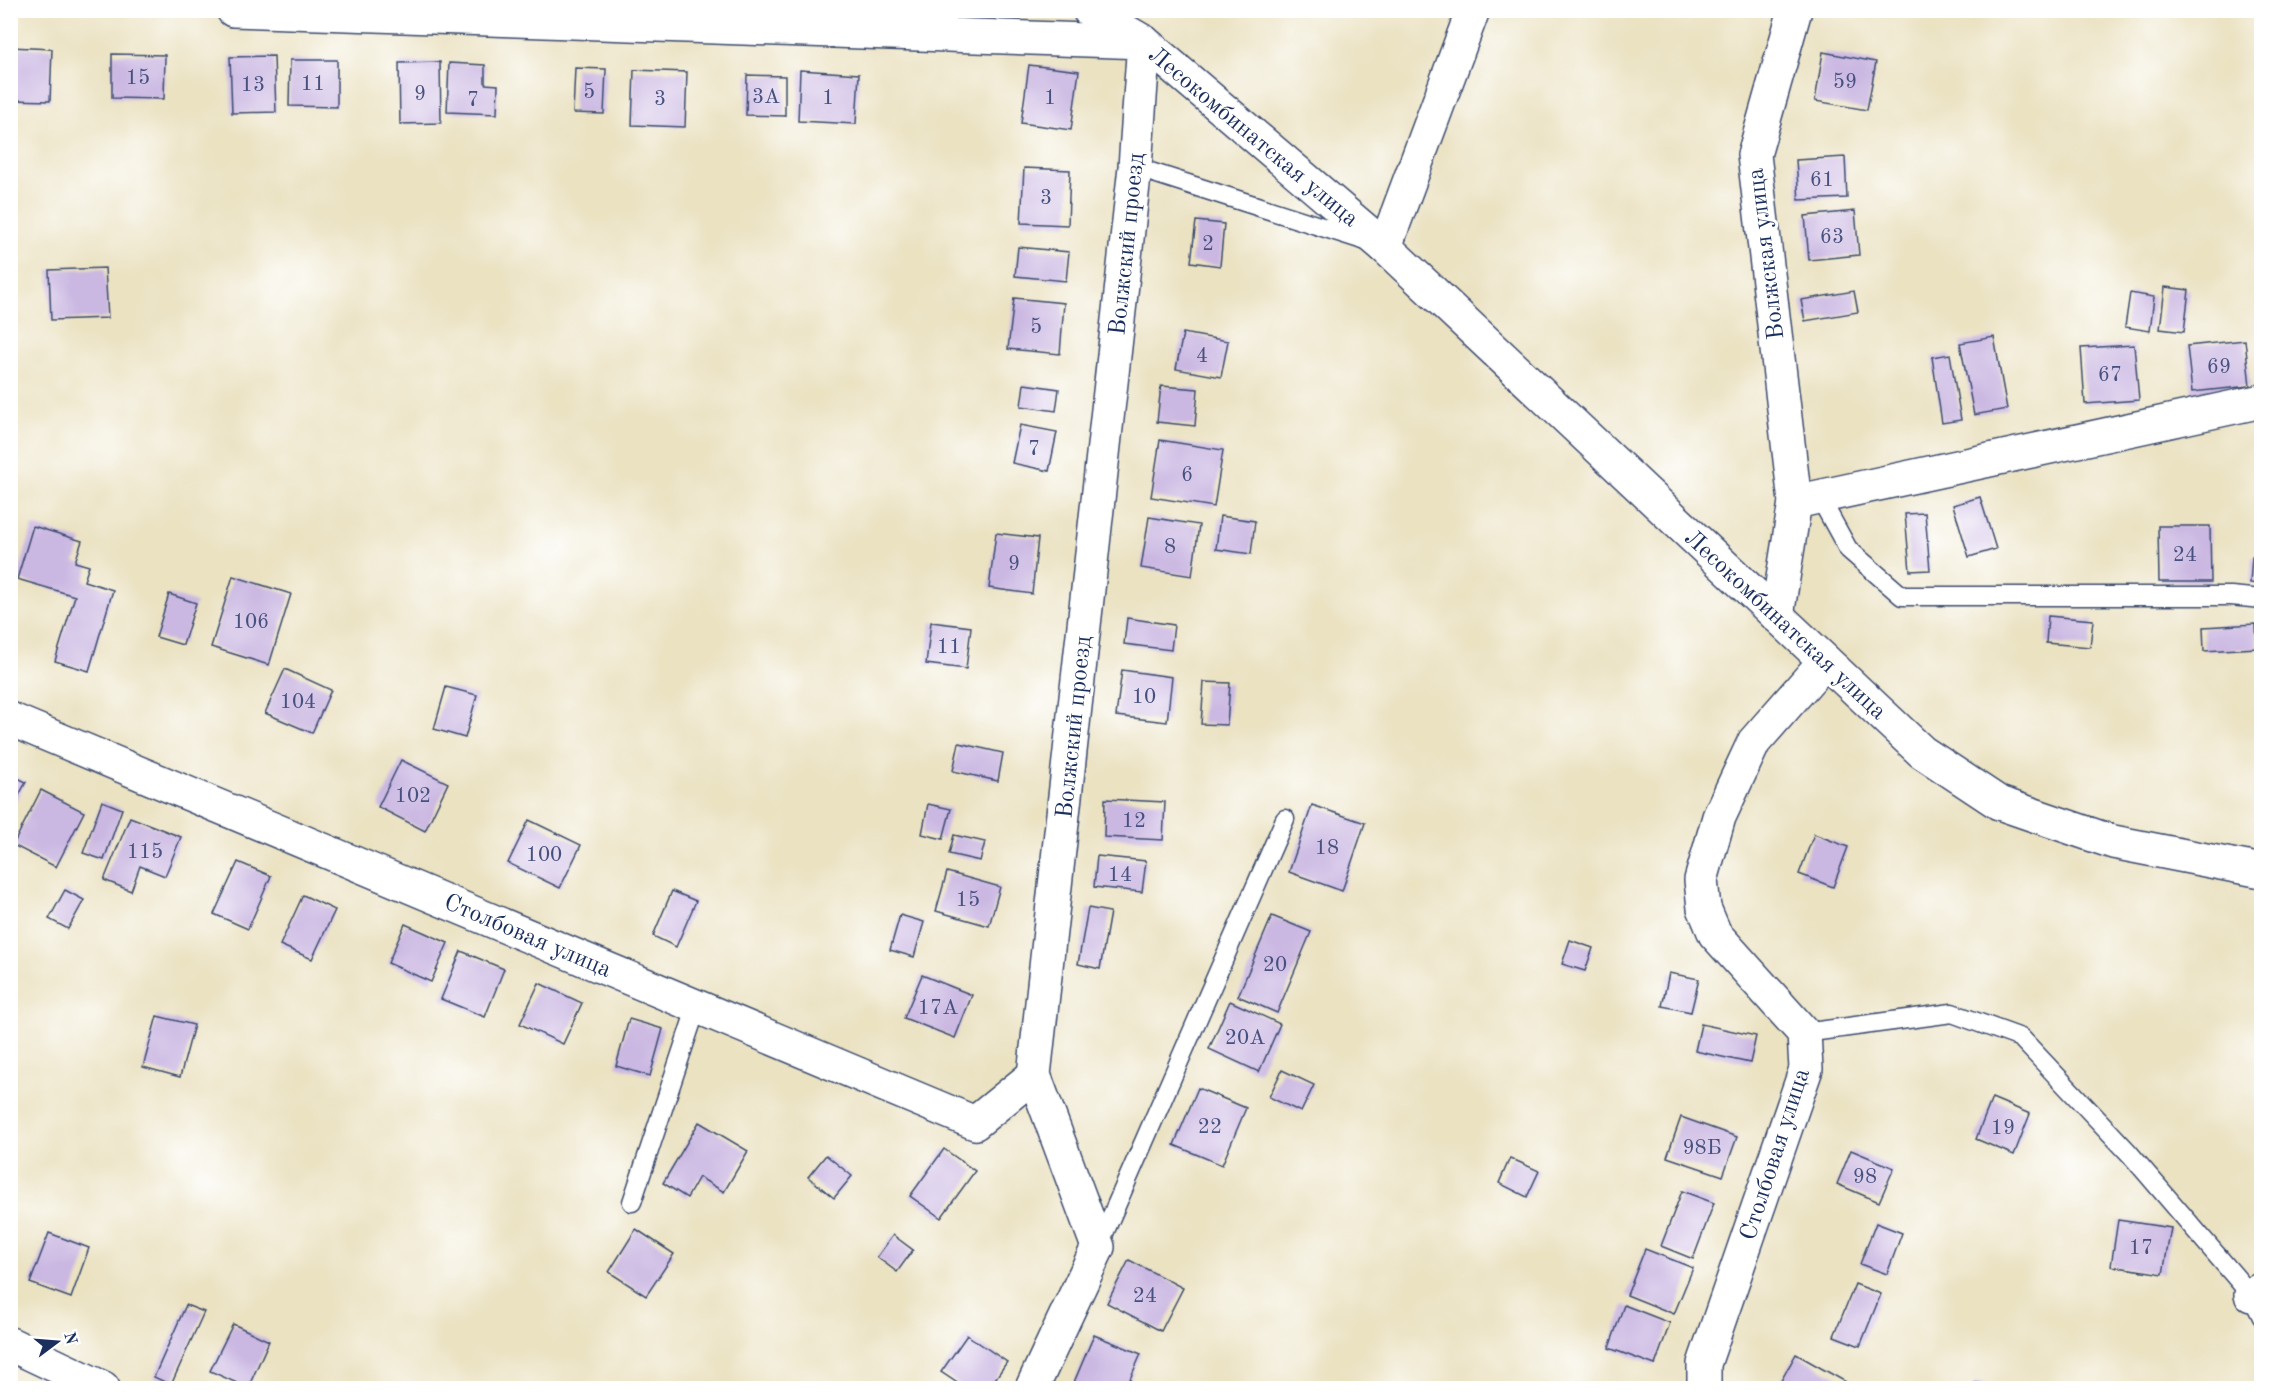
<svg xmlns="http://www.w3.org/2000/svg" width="2272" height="1399" viewBox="0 0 2272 1399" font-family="'Old Standard TT',serif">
  <rect width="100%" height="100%" fill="#fff"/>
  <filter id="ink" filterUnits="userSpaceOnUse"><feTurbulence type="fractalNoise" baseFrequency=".0167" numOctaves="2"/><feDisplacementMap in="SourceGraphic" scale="12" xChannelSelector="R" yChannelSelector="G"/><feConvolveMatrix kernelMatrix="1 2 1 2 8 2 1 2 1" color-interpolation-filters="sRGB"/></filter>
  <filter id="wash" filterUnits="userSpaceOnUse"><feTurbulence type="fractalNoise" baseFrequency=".008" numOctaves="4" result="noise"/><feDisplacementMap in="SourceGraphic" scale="24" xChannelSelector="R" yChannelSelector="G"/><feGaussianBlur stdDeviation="1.35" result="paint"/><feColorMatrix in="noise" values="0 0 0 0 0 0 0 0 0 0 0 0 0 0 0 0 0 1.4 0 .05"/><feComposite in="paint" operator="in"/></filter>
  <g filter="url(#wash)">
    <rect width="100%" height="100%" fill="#ebe2c2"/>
    <g id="blocks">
      <g fill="#cab7e2">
        <polygon points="10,47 52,49 50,101 10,100"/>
        <polygon points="1823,52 1876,62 1867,110 1815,101"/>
        <polygon points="112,54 165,55 164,99 112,98"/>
        <polygon points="274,56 276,112 232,113 230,57"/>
        <polygon points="290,60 337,60 337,107 289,106"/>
        <polygon points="440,62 441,123 400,124 399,63"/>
        <polygon points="449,63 485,65 485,84 498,85 497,114 447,112"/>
        <polygon points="1029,65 1079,71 1071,130 1021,123"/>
        <polygon points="575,68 606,69 604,114 573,113"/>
        <polygon points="634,70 687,72 685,127 632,125"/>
        <polygon points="800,70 859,74 856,124 798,121"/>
        <polygon points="747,75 785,76 785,116 746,115"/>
        <polygon points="1845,157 1847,198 1799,200 1796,160"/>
        <polygon points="1024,168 1070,170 1068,225 1021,223"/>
        <polygon points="1855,211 1859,255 1809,260 1805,216"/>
        <polygon points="1196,221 1224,224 1220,266 1191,262"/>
        <polygon points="1018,247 1069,252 1066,281 1015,276"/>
        <polygon points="105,268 108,318 51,320 49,270"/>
        <polygon points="2165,287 2189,290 2184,332 2160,329"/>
        <polygon points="1854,291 1858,312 1805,321 1801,300"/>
        <polygon points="2130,293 2154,297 2150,331 2125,327"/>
        <polygon points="1014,298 1064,303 1060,354 1008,349"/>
        <polygon points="1183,333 1228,341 1221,377 1176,369"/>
        <polygon points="1994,337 2007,409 1974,415 1960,343"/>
        <polygon points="2245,340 2250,386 2192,392 2187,346"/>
        <polygon points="2134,345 2139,400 2085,404 2081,348"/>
        <polygon points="1950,354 1961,420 1942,423 1932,357"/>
        <polygon points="1024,384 1059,389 1056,411 1021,406"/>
        <polygon points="1161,386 1198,389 1195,426 1157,422"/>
        <polygon points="1020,425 1057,432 1049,471 1012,463"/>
        <polygon points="1160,440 1223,450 1214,507 1151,497"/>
        <polygon points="1980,497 1996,549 1969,557 1953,505"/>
        <polygon points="1925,513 1930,570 1910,571 1905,514"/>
        <polygon points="1220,516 1255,521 1251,554 1216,549"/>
        <polygon points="1149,517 1199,525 1192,576 1141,568"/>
        <polygon points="33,526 82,541 75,562 89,566 84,581 113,590 89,671 55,661 75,596 17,579"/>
        <polygon points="2158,526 2210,526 2211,582 2159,582"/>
        <polygon points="996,533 1038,538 1032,594 989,588"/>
        <polygon points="2252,557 2262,558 2262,584 2250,583"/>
        <polygon points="233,576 291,594 269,665 211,647"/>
        <polygon points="169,594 196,603 183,645 156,637"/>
        <polygon points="2048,616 2093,620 2090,647 2046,643"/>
        <polygon points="1127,618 1174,625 1171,650 1124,644"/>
        <polygon points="931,622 971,627 966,669 926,664"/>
        <polygon points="2256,624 2257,648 2204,651 2203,627"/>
        <polygon points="285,669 331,690 312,733 265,713"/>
        <polygon points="1122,670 1172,677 1167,722 1116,716"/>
        <polygon points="1204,682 1230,683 1227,725 1201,724"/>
        <polygon points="446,687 477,695 465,738 434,729"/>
        <polygon points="959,743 1003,753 998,781 953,771"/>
        <polygon points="401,760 448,783 425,831 378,807"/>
        <polygon points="10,774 26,782 10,812"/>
        <polygon points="41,790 84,812 56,867 13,845"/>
        <polygon points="1105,799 1165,802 1163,840 1104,837"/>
        <polygon points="102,801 122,809 104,860 83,853"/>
        <polygon points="928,804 951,809 943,839 922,834"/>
        <polygon points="1312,805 1365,823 1342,891 1289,872"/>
        <polygon points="130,817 181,837 165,876 140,866 131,891 104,880"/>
        <polygon points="529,820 581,845 560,888 508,863"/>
        <polygon points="1814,834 1848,847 1833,887 1799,874"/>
        <polygon points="954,835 985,842 980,861 949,854"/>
        <polygon points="1097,856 1146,861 1142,892 1094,887"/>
        <polygon points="238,862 271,876 248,929 214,914"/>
        <polygon points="947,872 1000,887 989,926 936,911"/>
        <polygon points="65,890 84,900 68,929 49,919"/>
        <polygon points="672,891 696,901 676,947 653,936"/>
        <polygon points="303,895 335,910 312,959 280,945"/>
        <polygon points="1088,908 1110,912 1100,969 1078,964"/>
        <polygon points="900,915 924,922 914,957 890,950"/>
        <polygon points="1272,916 1311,932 1277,1013 1238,996"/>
        <polygon points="405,924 448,943 431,982 388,963"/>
        <polygon points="1570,940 1593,948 1585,971 1562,964"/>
        <polygon points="461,951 504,969 485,1017 441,999"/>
        <polygon points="1669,973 1699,979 1691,1012 1662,1006"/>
        <polygon points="922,975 972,995 955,1038 904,1018"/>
        <polygon points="539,983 582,1003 563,1044 520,1024"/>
        <polygon points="1230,1001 1280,1024 1259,1072 1209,1049"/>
        <polygon points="157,1016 194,1025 180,1077 143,1067"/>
        <polygon points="629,1019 663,1029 650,1076 616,1066"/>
        <polygon points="1701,1024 1756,1036 1750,1063 1695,1051"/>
        <polygon points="1282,1070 1314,1085 1301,1112 1269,1097"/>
        <polygon points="1198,1088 1246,1108 1222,1165 1174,1145"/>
        <polygon points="1992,1098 2030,1114 2014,1155 1976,1139"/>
        <polygon points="1681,1117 1737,1137 1723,1176 1667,1157"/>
        <polygon points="699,1122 748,1151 724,1192 699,1177 687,1198 663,1183"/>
        <polygon points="944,1149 975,1171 941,1218 910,1196"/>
        <polygon points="1851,1150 1894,1168 1879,1202 1837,1184"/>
        <polygon points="826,1155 852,1176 834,1198 808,1177"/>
        <polygon points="1510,1158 1539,1171 1527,1197 1499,1183"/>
        <polygon points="1682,1191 1714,1203 1693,1259 1661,1246"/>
        <polygon points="2118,1220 2171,1228 2163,1274 2111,1266"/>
        <polygon points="1876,1223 1902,1233 1887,1274 1860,1264"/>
        <polygon points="636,1229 674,1254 646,1296 609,1272"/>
        <polygon points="49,1233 89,1248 71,1298 30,1283"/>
        <polygon points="893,1235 913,1250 897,1272 877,1257"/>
        <polygon points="1645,1249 1693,1268 1674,1314 1627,1295"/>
        <polygon points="1129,1260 1183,1288 1161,1331 1107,1303"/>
        <polygon points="1855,1284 1881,1294 1860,1346 1834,1336"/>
        <polygon points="186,1305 204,1312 171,1385 154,1377"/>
        <polygon points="1624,1305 1670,1323 1655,1365 1609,1348"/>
        <polygon points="233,1324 269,1341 248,1388 210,1371"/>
        <polygon points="967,1335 1007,1362 989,1388 965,1388 941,1372"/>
        <polygon points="1094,1335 1141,1354 1126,1388 1076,1388 1072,1387"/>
        <polygon points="1796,1354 1846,1382 1842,1388 1777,1388"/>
        <polygon points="1975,1383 2018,1387 2018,1388 1975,1388"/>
      </g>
    </g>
  </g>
  <g filter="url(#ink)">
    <use href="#blocks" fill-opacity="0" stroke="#3a4a6d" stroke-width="1.5"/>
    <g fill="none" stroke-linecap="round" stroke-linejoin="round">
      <defs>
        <g id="service">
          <polyline points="1135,167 1366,241"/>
          <polyline points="1820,498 1848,549 1902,596 2231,596 2262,599"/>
          <polyline points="1804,1033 1952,1013 2021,1038 2130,1154 2251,1295 2262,1317"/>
          <polyline points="632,1202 697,1006"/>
          <polyline points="1098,1247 1285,819"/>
        </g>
        <g id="minor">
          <polyline points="233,10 1144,42 1135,167 1034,1075 1098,1247 1032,1388"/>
          <polyline points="1385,247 1473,10"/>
          <polyline points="1795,502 2262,401"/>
          <polyline points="1777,616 1795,502 1754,155 1795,10"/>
          <polyline points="10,719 975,1123 1034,1075"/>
          <polyline points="2251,1295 2262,1289"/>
          <polyline points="10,1344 103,1388"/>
          <polyline points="1704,1388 1704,1364 1806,1069 1804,1033 1715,934 1704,908 1701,880 1719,817 1754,742 1825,661"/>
        </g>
        <polyline id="tertiary" points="1089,10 1144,42 1385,247 1922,752 1999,803 2113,842 2262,871"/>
      </defs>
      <use href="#service" stroke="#3a4a6d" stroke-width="21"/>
      <use href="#minor" stroke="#3a4a6d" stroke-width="36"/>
      <use href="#tertiary" stroke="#3a4a6d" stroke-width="36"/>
      <use href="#service" stroke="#fff" stroke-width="18"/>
      <use href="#minor" stroke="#fff" stroke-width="33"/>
      <use href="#tertiary" stroke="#fff" stroke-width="33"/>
    </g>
  </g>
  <g text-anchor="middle" stroke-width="6" stroke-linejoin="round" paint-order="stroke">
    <g font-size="21" fill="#47517f">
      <text x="138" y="84">15</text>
      <text x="1845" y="88">59</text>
      <text x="313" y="90">11</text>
      <text x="253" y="91">13</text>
      <text x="589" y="98">5</text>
      <text x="420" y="100">9</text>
      <text x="766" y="103">3А</text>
      <text x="828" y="104">1</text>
      <text x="1050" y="104">1</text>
      <text x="660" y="105">3</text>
      <text x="473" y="106">7</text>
      <text x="1822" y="186">61</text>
      <text x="1046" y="204">3</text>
      <text x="1832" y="243">63</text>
      <text x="1208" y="250">2</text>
      <text x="1036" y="333">5</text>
      <text x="1202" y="362">4</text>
      <text x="2219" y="373">69</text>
      <text x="2110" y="381">67</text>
      <text x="1034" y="455">7</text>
      <text x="1187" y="481">6</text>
      <text x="1170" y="553">8</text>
      <text x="2185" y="561">24</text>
      <text x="1014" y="570">9</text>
      <text x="251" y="628">106</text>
      <text x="949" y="653">11</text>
      <text x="1144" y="703">10</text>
      <text x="298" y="708">104</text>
      <text x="413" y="802">102</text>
      <text x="1134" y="827">12</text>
      <text x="1327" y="854">18</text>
      <text x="145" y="858">115</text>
      <text x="544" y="861">100</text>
      <text x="1120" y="881">14</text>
      <text x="968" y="906">15</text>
      <text x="1275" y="971">20</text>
      <text x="938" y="1014">17А</text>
      <text x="1245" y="1044">20А</text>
      <text x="1210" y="1133">22</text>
      <text x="2003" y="1134">19</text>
      <text x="1702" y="1154">98Б</text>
      <text x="1865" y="1183">98</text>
      <text x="2141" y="1254">17</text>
      <text x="1145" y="1302">24</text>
    </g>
    <g font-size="24" fill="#1b2f5e" stroke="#fff">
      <text transform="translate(1254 136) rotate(40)" y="8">Лесокомбинатская улица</text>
      <text transform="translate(1126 244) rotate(-84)" y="8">Волжский проезд</text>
      <text transform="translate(1765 254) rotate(-97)" y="8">Волжская улица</text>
      <text transform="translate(1786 624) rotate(43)" y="8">Лесокомбинатская улица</text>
      <text transform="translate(1073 727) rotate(-84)" y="8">Волжский проезд</text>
      <text transform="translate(528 935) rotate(23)" y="8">Столбовая улица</text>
      <text transform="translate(1774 1154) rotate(-72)" y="8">Столбовая улица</text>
    </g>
  </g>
  <rect width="2272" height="1399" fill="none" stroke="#fff" stroke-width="36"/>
  <g transform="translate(57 1342) rotate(74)" stroke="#ffffff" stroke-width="4.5" paint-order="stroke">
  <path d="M0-4.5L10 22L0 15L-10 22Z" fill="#1b2f5e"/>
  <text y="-9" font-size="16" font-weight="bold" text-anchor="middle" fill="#1b2f5e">N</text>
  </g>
</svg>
